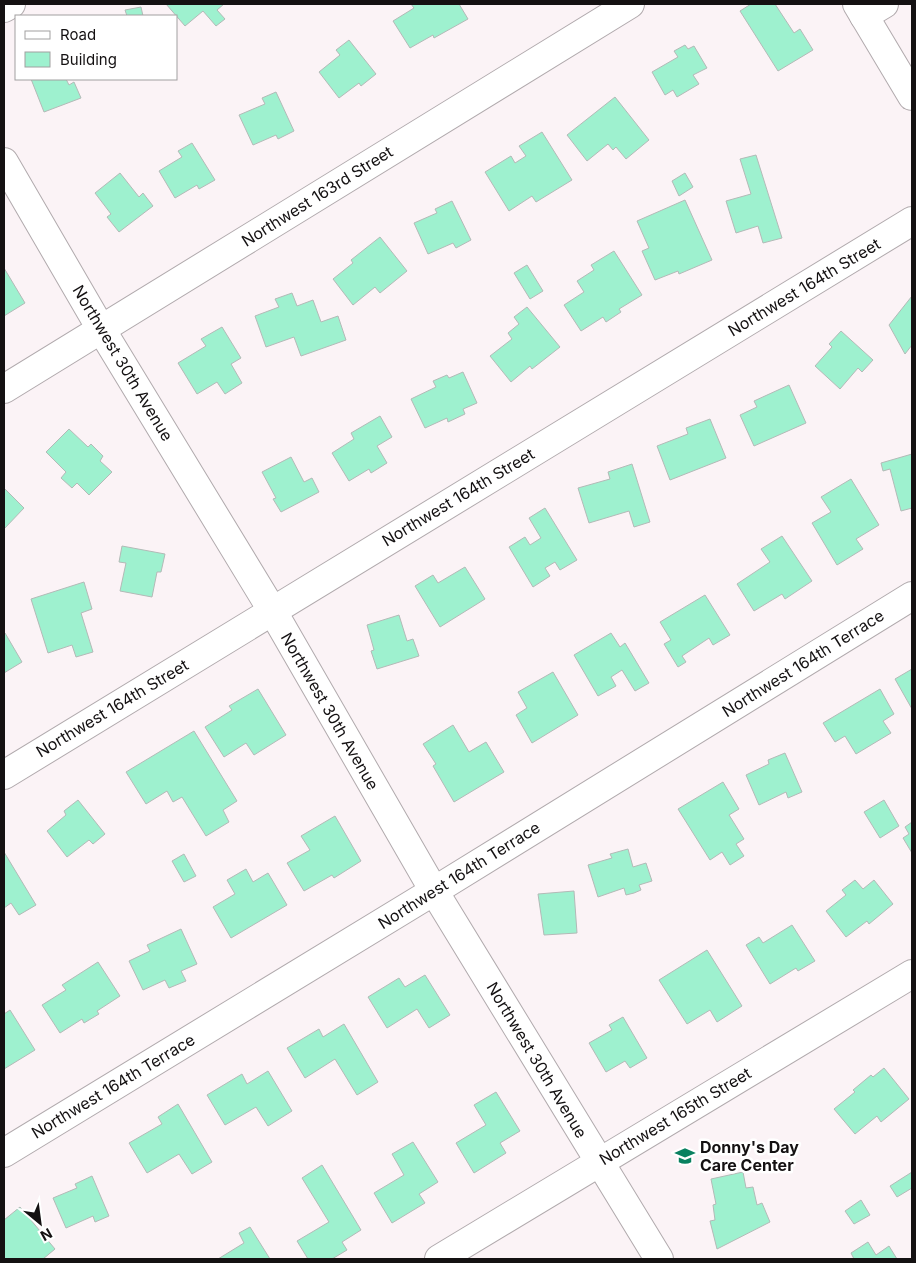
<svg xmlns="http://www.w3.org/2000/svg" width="916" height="1263" viewBox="0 0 916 1263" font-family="Inter,sans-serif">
  <rect width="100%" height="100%" fill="#fbf3f6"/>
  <g fill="#9ef1cf" stroke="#b3bab7">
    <polygon points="166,4 224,4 217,10 225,19 216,26 203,11 185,26"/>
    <polygon points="411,4 459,4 468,19 434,38 433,35 410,48 393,21 414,8"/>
    <polygon points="751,4 775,4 794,33 800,29 813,50 778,71 740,11"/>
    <polygon points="141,7 143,16 127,16 125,10"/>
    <polygon points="349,40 376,74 361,86 359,83 339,98 319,72 340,55 336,50"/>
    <polygon points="685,45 688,49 694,46 707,68 693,75 699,84 677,97 673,90 665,95 652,72 678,57 674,51"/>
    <polygon points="31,79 66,79 69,85 74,82 81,98 44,112"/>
    <polygon points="276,92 294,131 278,139 276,135 253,145 239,115 265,104 262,98"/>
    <polygon points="615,97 649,140 626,159 616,147 613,150 608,144 587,161 567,135"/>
    <polygon points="542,132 572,180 536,202 532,196 509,211 485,172 511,156 515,163 526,156 519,146"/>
    <polygon points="192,143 215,180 199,189 197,185 175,198 159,171 182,157 178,151"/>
    <polygon points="756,155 782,238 763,243 758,226 736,233 726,201 751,194 740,159"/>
    <polygon points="120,173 139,197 143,193 153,206 119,232 107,217 111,214 95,193"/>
    <polygon points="685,173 693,187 679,196 672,181"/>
    <polygon points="685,200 712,260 679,274 678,271 655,280 642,251 649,248 637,221"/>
    <polygon points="452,201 471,240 456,248 453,243 428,254 414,223 437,213 435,209"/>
    <polygon points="380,237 407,271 380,293 375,287 353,305 333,279 353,263 351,260"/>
    <polygon points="614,251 642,295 619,309 621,312 606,322 603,317 581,331 564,305 584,292 577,281 594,270 591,265"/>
    <polygon points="527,265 543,291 530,299 514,273"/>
    <polygon points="4,268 25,303 4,316"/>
    <polygon points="292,293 297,306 313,300 321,322 338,316 346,340 301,356 294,337 266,347 255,316 279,307 275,299"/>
    <polygon points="912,296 912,345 905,354 889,325"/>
    <polygon points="527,307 560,347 532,369 530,366 511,382 490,356 512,339 508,333 519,324 514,317"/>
    <polygon points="222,327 241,358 231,364 242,383 225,394 217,382 197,394 178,363 206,346 201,339"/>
    <polygon points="841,331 873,360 862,372 858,368 840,389 815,366 832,347 829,344"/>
    <polygon points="463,372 477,403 463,409 465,414 448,422 447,418 425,428 411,399 436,387 433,381 447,375 449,378"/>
    <polygon points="789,385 806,423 754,446 740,415 757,407 754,401"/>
    <polygon points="380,416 392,437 377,446 387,463 371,473 369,469 349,481 332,453 354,439 351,433"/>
    <polygon points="710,419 726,458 670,480 657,446 688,434 686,428"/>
    <polygon points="69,429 88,447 91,444 103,456 100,461 112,472 89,495 77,483 72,488 61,478 66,472 46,452"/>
    <polygon points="912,454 912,508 901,511 890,469 883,471 881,463"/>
    <polygon points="291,457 304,482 312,478 319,492 281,512 273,499 276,498 262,472"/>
    <polygon points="632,464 650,522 634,527 629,511 589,523 578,488 610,479 608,472"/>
    <polygon points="851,479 879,525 856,539 863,549 837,565 812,523 831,512 821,497"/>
    <polygon points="4,488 24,508 4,529"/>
    <polygon points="545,508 577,560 560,570 555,562 545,568 550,576 533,587 509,547 525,537 530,545 541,538 529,518"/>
    <polygon points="782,536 812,581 785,599 782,594 754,611 737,584 770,562 761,549"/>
    <polygon points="122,546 165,554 161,572 157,572 152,597 120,591 126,563 119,562"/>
    <polygon points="465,567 485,599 440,627 415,586 433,575 438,583"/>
    <polygon points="84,582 92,609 81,613 93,652 76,657 72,645 48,653 31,599"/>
    <polygon points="705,595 730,635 713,645 709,638 682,656 686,662 678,667 664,644 671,640 660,622"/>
    <polygon points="399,615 407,641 413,639 419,656 377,669 371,651 374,650 367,625"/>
    <polygon points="5,633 22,662 4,673 4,634"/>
    <polygon points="611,633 620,647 625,643 649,683 635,691 622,670 611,677 616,686 598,696 574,655"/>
    <polygon points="912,669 912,709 895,679"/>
    <polygon points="553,672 578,715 532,743 516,715 527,708 518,692"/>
    <polygon points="258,689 286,735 254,755 246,743 224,757 205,727 232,710 229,706"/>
    <polygon points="880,689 894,714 883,721 891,733 856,754 845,736 835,742 823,723"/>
    <polygon points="453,725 469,752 486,742 504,772 454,802 433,766 436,764 423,744"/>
    <polygon points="194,731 237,801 223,810 229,822 206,836 182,797 173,802 167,791 146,804 126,772"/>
    <polygon points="785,753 802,792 788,798 786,792 759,805 746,775 769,764 768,760"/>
    <polygon points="723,782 739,809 729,815 744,839 736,844 744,856 730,865 722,852 710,860 678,809"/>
    <polygon points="78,800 105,834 93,844 89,840 67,857 47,831 66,815 64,811"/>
    <polygon points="884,800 899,826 880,838 864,812"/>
    <polygon points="335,816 361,861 334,878 332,875 304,891 287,863 310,850 301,836"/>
    <polygon points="912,822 912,853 903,838 909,834 905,827"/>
    <polygon points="628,849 633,867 646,863 652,881 639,885 641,890 634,893 626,895 624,888 598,897 588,865 612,858 610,854"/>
    <polygon points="4,852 36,905 19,915 11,903 4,908"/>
    <polygon points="184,854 196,876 184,882 172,861"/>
    <polygon points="246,869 253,882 268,873 287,905 231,938 213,907 235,894 227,880"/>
    <polygon points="855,880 863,889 874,880 893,904 869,924 867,921 846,937 826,911 846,895 842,890"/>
    <polygon points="574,891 577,933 544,935 538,894"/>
    <polygon points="792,925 815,961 798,971 796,968 770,984 746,945 759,937 763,943"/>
    <polygon points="181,929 197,964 181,971 186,981 169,988 165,980 143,990 129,961 150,951 147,945"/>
    <polygon points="707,950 742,1006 717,1022 710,1010 687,1024 659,980"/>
    <polygon points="98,962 120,996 97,1011 99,1014 84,1023 82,1019 60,1033 42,1005 66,990 62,985"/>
    <polygon points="425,975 450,1015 429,1028 417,1009 387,1028 368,997 399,978 405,987"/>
    <polygon points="10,1010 35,1050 4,1069 4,1014"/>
    <polygon points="623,1017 647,1058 630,1068 625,1061 606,1072 589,1043 612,1030 609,1025"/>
    <polygon points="344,1024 378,1082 357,1095 335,1059 305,1078 287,1048 319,1029 323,1037"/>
    <polygon points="884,1068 909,1099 881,1122 877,1116 855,1134 834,1109 855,1092 853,1090 871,1075 873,1077"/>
    <polygon points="268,1071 292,1111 268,1126 256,1107 225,1125 207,1095 242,1074 247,1084"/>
    <polygon points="496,1092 520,1131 500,1143 506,1153 474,1173 456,1143 486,1125 474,1105"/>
    <polygon points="178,1104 212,1162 192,1174 179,1154 147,1173 129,1143 162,1124 158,1117"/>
    <polygon points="413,1142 438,1182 419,1194 425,1203 392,1223 374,1193 404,1175 392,1154"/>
    <polygon points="322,1165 361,1230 342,1242 347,1250 332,1259 308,1259 297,1241 329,1222 302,1178"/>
    <polygon points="743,1172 746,1188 753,1187 757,1205 762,1203 770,1222 717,1249 710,1221 715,1220 713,1205 716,1204 711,1179"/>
    <polygon points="912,1172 912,1188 897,1197 890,1186"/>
    <polygon points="92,1176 109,1216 95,1222 93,1216 66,1228 53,1198 77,1188 75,1184"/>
    <polygon points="861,1200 870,1215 854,1224 845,1211"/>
    <polygon points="20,1207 55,1249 43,1259 4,1259 4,1220"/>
    <polygon points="250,1227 270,1259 218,1259 244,1243 239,1233"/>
    <polygon points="868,1242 876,1255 889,1246 897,1259 854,1259 851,1253"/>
  </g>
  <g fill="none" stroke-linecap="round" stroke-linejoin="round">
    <defs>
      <g id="minor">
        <polyline points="4,8 11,4"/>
        <polyline points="864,16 884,4"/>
        <polyline points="4,162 101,329 272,610 434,891 659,1259"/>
        <polyline points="4,389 630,4"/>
        <polyline points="4,775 912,221"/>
        <polyline points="4,1153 434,891 912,596"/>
        <polyline points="439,1259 912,974"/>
      </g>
      <polyline id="tertiary" points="857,4 912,96"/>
    </defs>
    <use href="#minor" stroke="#b1aaad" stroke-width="30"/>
    <use href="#tertiary" stroke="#b1aaad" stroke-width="30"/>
    <use href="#minor" stroke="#fff" stroke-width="28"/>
    <use href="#tertiary" stroke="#fff" stroke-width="28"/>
  </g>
  <defs>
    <symbol id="school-bare" viewBox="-9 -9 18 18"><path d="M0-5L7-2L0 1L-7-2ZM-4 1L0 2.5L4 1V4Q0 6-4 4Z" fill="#098160" stroke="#fff" stroke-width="2.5" paint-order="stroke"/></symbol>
  </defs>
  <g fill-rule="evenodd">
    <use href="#school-bare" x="671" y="1142" width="28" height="28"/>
  </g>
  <g text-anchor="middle" stroke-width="5" stroke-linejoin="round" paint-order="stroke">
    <g font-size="16" fill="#141112" stroke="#fff">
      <text transform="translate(317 196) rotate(-32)" y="6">Northwest 163rd Street</text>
      <text transform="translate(804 287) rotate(-31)" y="6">Northwest 164th Street</text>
      <text transform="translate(123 363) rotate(59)" y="6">Northwest 30th Avenue</text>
      <text transform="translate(458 497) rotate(-31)" y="6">Northwest 164th Street</text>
      <text transform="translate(803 663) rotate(-32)" y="6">Northwest 164th Terrace</text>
      <text transform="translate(112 708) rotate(-31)" y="6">Northwest 164th Street</text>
      <text transform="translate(330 711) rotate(60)" y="6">Northwest 30th Avenue</text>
      <text transform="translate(459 875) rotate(-32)" y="6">Northwest 164th Terrace</text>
      <text transform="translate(537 1060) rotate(59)" y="6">Northwest 30th Avenue</text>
      <text transform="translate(113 1086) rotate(-31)" y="6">Northwest 164th Terrace</text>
      <text transform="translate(675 1116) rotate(-31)" y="6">Northwest 165th Street</text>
    </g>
    <g font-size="16" font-weight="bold" fill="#141112" stroke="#fff" text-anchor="start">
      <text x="700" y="1153">Donny's Day<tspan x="700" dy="18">Care Center</tspan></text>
    </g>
  </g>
  <rect width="916" height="1263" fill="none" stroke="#141112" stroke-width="10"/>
  <rect x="15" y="15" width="162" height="65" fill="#ffffff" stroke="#a1a0a0"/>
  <rect x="25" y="31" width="25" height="8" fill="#ffffff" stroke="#a1a0a0"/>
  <text x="60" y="40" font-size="15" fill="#141112">Road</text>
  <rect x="25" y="52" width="25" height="15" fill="#9ef1cf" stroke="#a1a0a0"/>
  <text x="60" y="65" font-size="15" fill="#141112">Building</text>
  <g transform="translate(40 1223) rotate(151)" stroke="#ffffff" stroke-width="4" paint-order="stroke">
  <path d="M0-4L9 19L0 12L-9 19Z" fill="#141112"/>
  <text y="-8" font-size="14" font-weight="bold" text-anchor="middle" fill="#141112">N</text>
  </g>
</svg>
